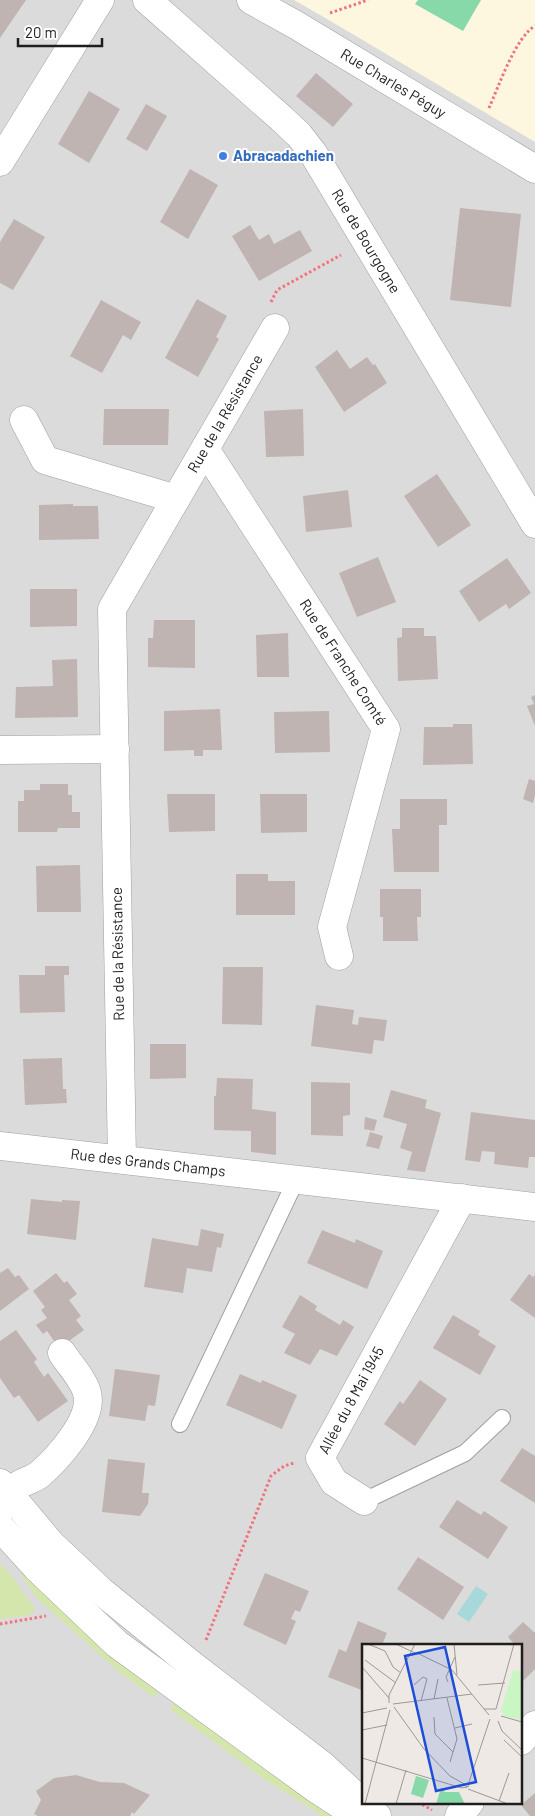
<svg xmlns="http://www.w3.org/2000/svg" width="535" height="1816" viewBox="0 0 535 1816" font-family="Barlow,sans-serif">
  <rect width="100%" height="100%" fill="#efe9e5"/>
  <path fill="#dcdbdb" fill-rule="evenodd" d="M0,0H535V1816H0ZM364,1645H521V1802H364Z"/>
  <polygon fill="#fdf7df" points="294,0 535,0 535,142 322,16"/>
  <g fill="#d5e6ad">
    <polygon points="0,1564 13,1578 35,1609 34,1612 29,1615 0,1619"/>
    <polygon points="18,1568 159,1690 155,1698 118,1671 39,1600 30,1589"/>
    <polygon points="175,1701 340,1816 323,1816 264,1779 170,1709"/>
  </g>
  <polygon fill="#87d9a9" points="418,0 481,0 463,31 415,4"/>
  <polygon fill="#a7d9da" points="476,1586 488,1594 469,1622 457,1614"/>
  <g fill="#bfb4b1">
    <polygon points="0,0 26,0 0,38"/>
    <polygon points="316,73 353,104 333,127 296,96"/>
    <polygon points="89,91 120,109 89,163 58,144"/>
    <polygon points="146,104 167,116 147,151 126,139"/>
    <polygon points="190,169 218,185 188,239 160,222"/>
    <polygon points="460,208 521,214 511,307 450,300"/>
    <polygon points="14,219 45,237 13,290 0,283 0,242"/>
    <polygon points="250,225 259,240 269,234 274,244 300,230 312,251 259,281 232,236"/>
    <polygon points="197,299 227,316 216,337 219,339 198,377 165,358"/>
    <polygon points="101,300 141,322 131,340 123,335 102,373 70,356"/>
    <polygon points="337,350 350,369 367,357 373,365 375,364 387,383 344,412 315,367"/>
    <polygon points="104,409 169,409 168,445 103,445"/>
    <polygon points="303,409 304,456 266,457 264,411"/>
    <polygon points="437,474 471,525 438,547 404,496"/>
    <polygon points="348,490 352,527 306,532 303,496"/>
    <polygon points="73,504 73,506 98,506 99,539 39,540 39,505"/>
    <polygon points="378,557 396,602 357,617 339,573"/>
    <polygon points="507,558 531,593 509,609 506,604 479,622 459,591"/>
    <polygon points="30,589 77,589 77,626 30,627"/>
    <polygon points="154,620 195,620 195,668 148,667 148,638 153,638"/>
    <polygon points="402,628 424,628 424,636 436,636 438,679 398,681 397,638 402,637"/>
    <polygon points="288,633 289,677 257,677 256,635"/>
    <polygon points="77,659 78,717 15,718 16,687 53,686 52,660"/>
    <polygon points="535,695 535,726 527,706 534,704 531,697"/>
    <polygon points="220,709 222,750 203,750 203,756 194,756 194,750 164,751 164,711"/>
    <polygon points="329,711 330,752 275,753 274,712"/>
    <polygon points="453,724 472,724 473,764 423,765 424,727 453,727"/>
    <polygon points="529,779 535,781 535,795 533,803 523,799"/>
    <polygon points="40,784 68,784 68,795 72,795 72,812 80,812 80,828 58,828 57,832 18,832 18,801 24,801 24,790 40,790"/>
    <polygon points="167,794 215,794 215,831 169,832"/>
    <polygon points="260,794 307,794 307,832 261,833"/>
    <polygon points="400,799 447,799 447,825 439,825 439,872 394,872 392,829 400,829"/>
    <polygon points="80,865 81,912 37,912 36,866"/>
    <polygon points="236,874 268,874 268,881 295,881 295,915 236,915"/>
    <polygon points="380,889 421,889 421,917 417,917 418,941 383,941 383,917 380,917"/>
    <polygon points="45,966 69,966 69,975 64,975 65,1012 20,1013 19,975 45,975"/>
    <polygon points="223,967 263,967 262,1025 222,1024"/>
    <polygon points="316,1005 354,1010 352,1024 358,1025 359,1017 387,1020 384,1041 374,1040 372,1054 311,1046"/>
    <polygon points="150,1044 186,1044 186,1078 150,1079"/>
    <polygon points="62,1058 63,1089 66,1089 67,1103 25,1105 23,1059"/>
    <polygon points="217,1078 253,1079 252,1109 276,1112 276,1155 251,1152 251,1131 214,1130 214,1096 216,1096"/>
    <polygon points="311,1082 350,1083 350,1115 343,1116 343,1136 311,1135"/>
    <polygon points="391,1090 427,1100 425,1108 441,1113 425,1172 407,1170 412,1152 400,1148 407,1124 383,1117"/>
    <polygon points="471,1112 535,1120 535,1157 529,1157 528,1168 494,1164 495,1152 482,1151 480,1162 465,1160"/>
    <polygon points="365,1117 377,1120 374,1131 364,1129"/>
    <polygon points="370,1132 383,1136 379,1149 366,1146"/>
    <polygon points="31,1199 62,1202 62,1200 80,1201 76,1240 27,1234"/>
    <polygon points="201,1229 224,1234 221,1248 217,1247 212,1272 187,1268 183,1293 144,1287 152,1238 198,1246"/>
    <polygon points="322,1230 355,1243 356,1239 383,1251 367,1289 307,1263"/>
    <polygon points="8,1268 15,1277 19,1275 29,1289 0,1311 0,1273"/>
    <polygon points="56,1273 64,1283 67,1281 77,1294 69,1300 81,1316 76,1320 84,1330 59,1348 47,1331 43,1334 36,1325 47,1318 41,1310 45,1307 33,1291"/>
    <polygon points="529,1274 533,1277 535,1275 535,1318 510,1300"/>
    <polygon points="300,1295 317,1306 315,1310 340,1325 343,1320 354,1327 337,1356 320,1349 310,1365 284,1353 295,1334 282,1327"/>
    <polygon points="453,1315 480,1331 478,1335 496,1346 480,1375 433,1348"/>
    <polygon points="16,1330 37,1359 34,1362 44,1377 48,1373 68,1401 38,1422 19,1395 14,1398 0,1378 0,1341"/>
    <polygon points="115,1369 160,1375 155,1406 148,1405 145,1421 109,1416"/>
    <polygon points="240,1374 261,1383 262,1380 297,1395 282,1429 226,1405"/>
    <polygon points="420,1380 447,1399 415,1446 384,1424 400,1401 403,1404"/>
    <polygon points="522,1448 535,1456 535,1503 500,1481"/>
    <polygon points="108,1459 145,1463 142,1493 149,1493 148,1504 140,1516 102,1512"/>
    <polygon points="457,1500 481,1515 484,1511 508,1527 488,1559 439,1527"/>
    <polygon points="418,1557 464,1587 443,1620 397,1589"/>
    <polygon points="265,1573 309,1591 300,1612 295,1610 291,1619 296,1621 286,1645 243,1625"/>
    <polygon points="358,1621 387,1633 382,1645 364,1645 364,1691 328,1677 339,1649 346,1652"/>
    <polygon points="523,1622 535,1633 535,1669 521,1683 521,1645 513,1645 514,1644 508,1637"/>
    <polygon points="76,1775 100,1782 124,1783 150,1795 134,1814 132,1812 130,1816 38,1816 34,1814 41,1800 36,1791 54,1778"/>
    <polygon points="535,1793 535,1816 530,1816 521,1805"/>
  </g>
  <g fill="none" stroke-linecap="round" stroke-linejoin="round">
    <defs>
      <g id="service">
        <polyline points="180,1424 296,1180"/>
        <polyline points="364,1501 465,1453 502,1418"/>
      </g>
      <g id="minor">
        <path id="s1" d="M147,0L281,118L299,135L313,153L535,524"/>
        <path id="s2" d="M251,0L296,25L535,169"/>
        <polyline points="0,162 100,0"/>
        <polyline points="24,420 45,460 176,499"/>
        <path id="s3" d="M205,449L386,729L332,927L339,956"/>
        <polyline points="0,750 115,749"/>
        <path id="s4" d="M0,1146L535,1207"/>
        <path id="s5" d="M122,1159L112,609L275,328"/>
        <path id="s6" d="M364,1501L334,1482L320,1458L462,1198"/>
        <path d="M0,1509C5,1502 10,1493 16,1487C23,1481 33,1480 40,1474C58,1458 94,1419 87,1393C84,1380 69,1364 62,1353"/>
        <polyline points="521,1741 535,1725"/>
        <polyline points="459,1816 470,1802"/>
      </g>
      <g id="tertiary">
        <polyline points="0,1483 51,1544 101,1591 192,1665 322,1765 377,1816"/>
        <polyline points="0,1527 36,1567 117,1644 315,1788 358,1816 364,1815"/>
      </g>
    </defs>
    <use href="#service" stroke="#9f9f9f" stroke-width="18"/>
    <use href="#minor" stroke="#9f9f9f" stroke-width="29"/>
    <use href="#tertiary" stroke="#9f9f9f" stroke-width="29"/>
    <g stroke="#f2727f" stroke-width="3" stroke-dasharray="2.5 2.5" stroke-linecap="butt">
      <polyline points="330,13 368,0"/>
      <path d="M489,108C498,88 516,36 535,26"/>
      <polyline points="271,302 277,290 341,255"/>
      <polyline points="0,1624 46,1616"/>
      <polyline points="206,1640 271,1476 284,1466 294,1463"/>
      <polyline points="418,1802 432,1810"/>
    </g>
    <use href="#service" stroke="#fff" stroke-width="16"/>
    <use href="#minor" stroke="#fff" stroke-width="28"/>
    <use href="#tertiary" stroke="#fff" stroke-width="28"/>
  </g>
  <circle fill="#3f7fe0" stroke="#fff" stroke-width="2" cx="223" cy="156" r="5"/>
  <g text-anchor="middle" stroke-width="4" stroke-linejoin="round" paint-order="stroke">
    <g font-size="15" fill="#1e1e1e" stroke="#fff">
      <text dy="5" stroke="none"><textPath href="#s2" startOffset="165">Rue Charles Péguy</textPath></text>
      <text dy="5" stroke="none"><textPath href="#s1" startOffset="329">Rue de Bourgogne</textPath></text>
      <text dy="5" stroke="none"><textPath href="#s5" startOffset="776">Rue de la Résistance</textPath></text>
      <text dy="5" stroke="none"><textPath href="#s3" startOffset="254">Rue de Franche Comté</textPath></text>
      <text transform="translate(118 954) rotate(-91)" y="5">Rue de la Résistance</text>
      <text dy="5" stroke="none"><textPath href="#s4" startOffset="149">Rue des Grands Champs</textPath></text>
      <text dy="5" stroke="none"><textPath href="#s6" startOffset="129">Allée du 8 Mai 1945</textPath></text>
    </g>
    <g font-size="15" font-weight="bold" fill="#366cbe" stroke="#fff" text-anchor="start">
      <text x="233" y="161">Abracadachien</text>
    </g>
  </g>
  <g transform="translate(362 1644)">
    <rect width="160" height="160" fill="#efe9e5"/>
    <path d="M151,26L160,28V76L142,72L139,66Z" fill="#caf6c4"/>
    <path d="M54,132L67,136L61,154L49,150ZM79,144L83,145L82,148H97L103,160H74Z" fill="#87d9a9"/>
    <path fill="none" stroke="#9b9895" stroke-width="1" d="M6,0L23,7L31,23L39,29M34,0L55,10M92,0L95,31M55,9L90,26L127,71M3,16L34,39M0,23L27,54M86,38L84,33L93,13M52,41L61,33L65,35L59,57M116,41L143,39M85,54L95,95L88,118M72,55L76,35M27,59V51L53,0M31,60L110,50M32,63L62,105L88,132L104,141M122,65H134L152,0M0,69L25,64M139,72L160,78M72,73L73,90L91,108M136,77L140,87L160,106M93,84L110,80M0,86L25,81M142,96L160,113M0,114L100,144L107,142L103,144M106,141L128,75M106,145L146,160M137,157L147,129M3,160L28,66M34,160L44,126"/>
    <path fill="#1d4ed8" fill-opacity="0.15" stroke="#1d4ed8" stroke-width="2.5" d="M83,3L114,138L74,147L43,12Z"/>
    <rect width="160" height="160" fill="none" stroke="#1e1e1e" stroke-width="2.5"/>
  </g>
  <path d="M18 38v8h84v-8" fill="none" stroke="#1e1e1e" stroke-width="2.5"/>
  <text x="25" y="38" font-size="15" fill="#1e1e1e" stroke="#ffffff" stroke-width="4" paint-order="stroke">20 m</text>
</svg>
